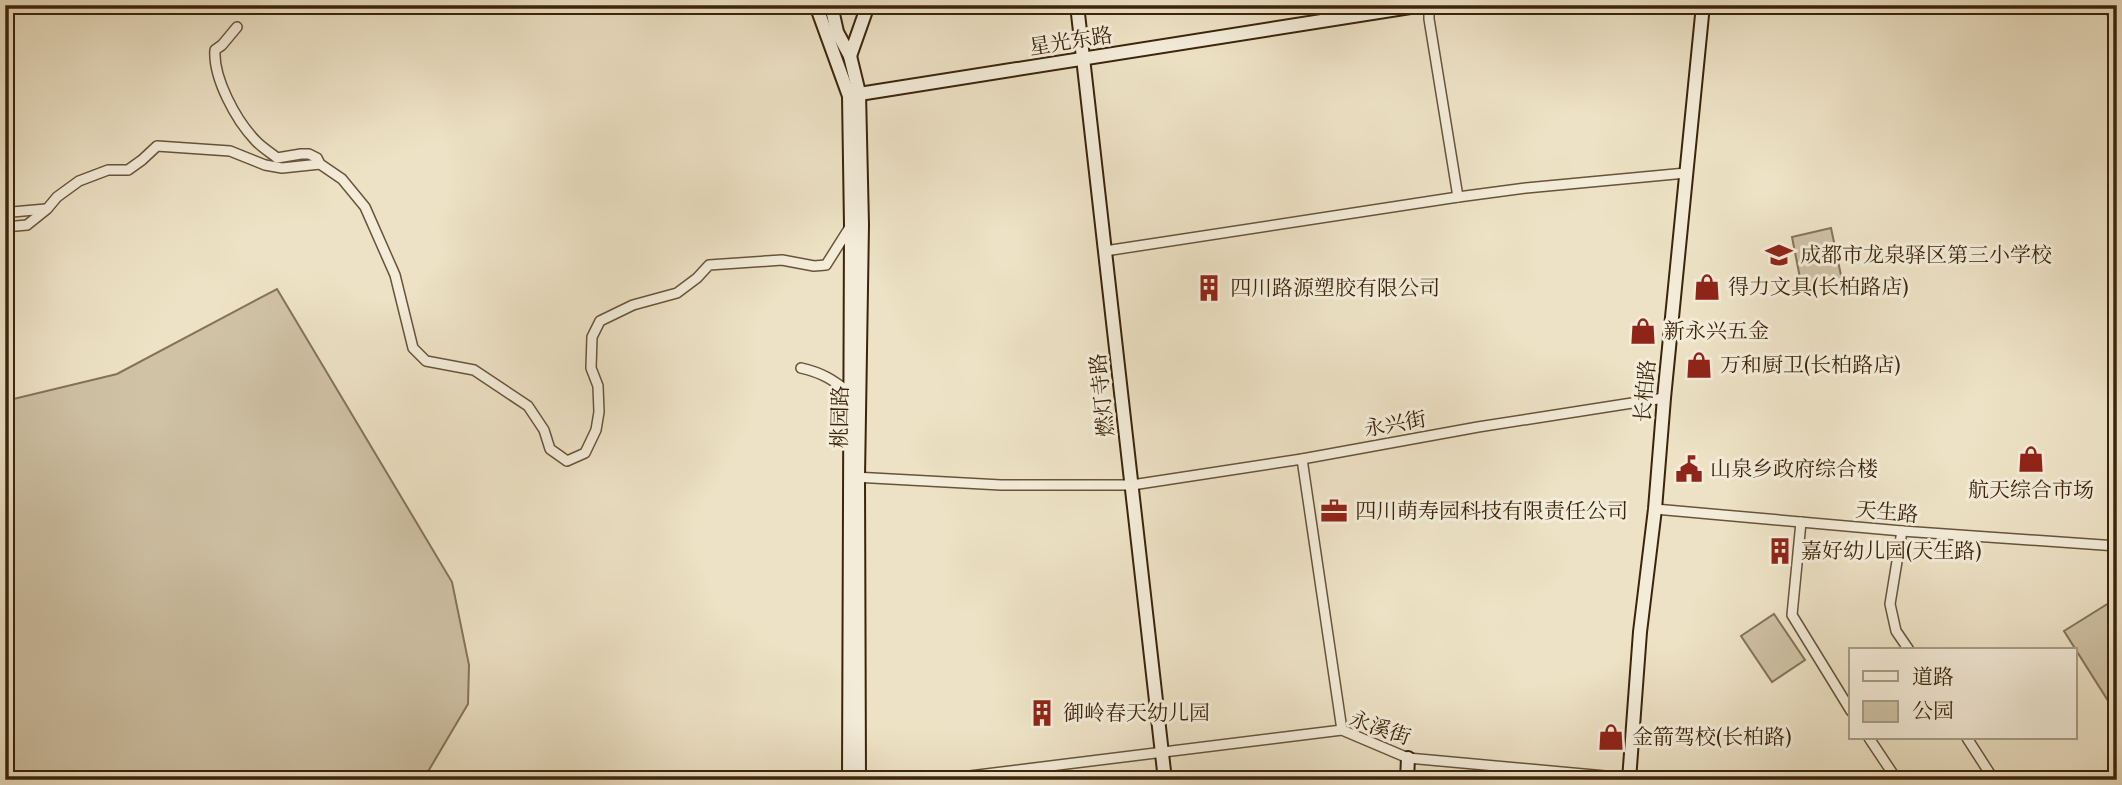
<svg xmlns="http://www.w3.org/2000/svg" width="2122" height="785" viewBox="0 0 2122 785" font-family="'Libre Caslon Text','Noto Serif SC',serif">
  <rect width="100%" height="100%" fill="#ede2c5"/>
  <filter id="stains"><feTurbulence type="fractalNoise" baseFrequency=".00286" numOctaves="4"/><feColorMatrix values="0 0 0 0 .2 0 0 0 0 .09 0 0 0 0 .02 0 0 0 .5 -.17"/></filter>
  <radialGradient id="worn" r=".72"><stop offset=".6" stop-color="#630" stop-opacity="0"/><stop offset="1" stop-color="#630" stop-opacity=".3"/></radialGradient>
  <g fill="#cfc2a5" stroke="#857358" stroke-width="2">
    <polygon points="1831,228 1842,280 1802,288 1792,237"/>
    <polygon points="277,289 452,582 469,665 468,704 423,780 5,780 5,401 117,374"/>
    <polygon points="2117,598 2117,715 2064,631"/>
    <polygon points="1774,614 1805,660 1772,682 1741,636"/>
  </g>
  <g fill="none" stroke-linecap="round" stroke-linejoin="round">
    <defs>
      <g id="street">
        <polyline points="1334,5 1336,18"/>
        <polyline points="1429,5 1429,19 1458,197"/>
        <path d="M237,27L222,45L215,50C213,78 236,120 255,140C261,147 270,152 277,158L301,154H309L317,158L320,164L342,179L365,207L395,275L413,348L426,361L474,370L528,406L544,430L550,449L567,461L585,453L596,430L599,412L598,386L591,368L592,337L600,321L633,305L677,293L697,278L709,265L782,260L814,266L826,265L850,227"/>
        <polyline points="5,202 12,212 46,209"/>
        <polyline points="5,227 27,225 47,209 57,197 79,181 108,170 128,170 142,160 157,146 230,151 265,165 282,168 320,164"/>
        <polyline points="1105,251 1458,197 1526,188 1686,173"/>
        <path d="M801,368C823,373 833,380 850,393"/>
        <polyline points="1302,459 1342,730"/>
        <polyline points="854,477 1001,485 1132,485 1302,459 1478,427 1664,398"/>
        <polyline points="1655,509 1902,531 2117,546"/>
        <polyline points="1801,522 1792,615 1851,711"/>
        <polyline points="1902,531 1890,604 1896,631 1909,650"/>
        <polyline points="1869,738 1897,780"/>
        <polyline points="1967,738 1994,780"/>
        <polyline points="937,780 1342,730 1408,758 1649,780"/>
      </g>
      <g id="secondary">
        <polyline points="816,5 849,96 851,226 849,780"/>
        <polyline points="831,5 837,32 850,56 859,93 862,225 858,477 859,780"/>
        <polyline points="1077,5 1165,780"/>
        <polyline points="2113,5 2117,28"/>
        <polyline points="850,56 868,5"/>
        <polyline points="853,95 1423,5"/>
        <polyline points="1407,780 1408,758"/>
        <polyline points="1629,780 1640,632 1655,509 1664,398 1703,5"/>
      </g>
    </defs>
    <use href="#street" stroke="#685439" stroke-width="12"/>
    <use href="#secondary" stroke="#3b240a" stroke-width="16"/>
    <use href="#street" stroke="#f3ecd9" stroke-width="9"/>
    <use href="#secondary" stroke="#f3ecd9" stroke-width="12"/>
  </g>
  <defs>
    <symbol id="school-bare" viewBox="-9 -9 18 18"><path d="M0-5L7-2L0 1L-7-2ZM-4 1L0 2.5L4 1V4Q0 6-4 4Z" fill="#8f2418" stroke="#f3ecd9" stroke-width="2.5" paint-order="stroke"/></symbol>
    <symbol id="shop-bare" viewBox="-9 -9 18 18"><path d="M-5-2.5h2.3a2.7 3.5 0 0 1 5.4 0H5L5.5 6h-11ZM-1.5-2.5h3a1.5 2.3 0 0 0-3 0Z" fill="#8f2418" stroke="#f3ecd9" stroke-width="2.5" paint-order="stroke"/></symbol>
    <symbol id="building-bare" viewBox="-9 -9 18 18"><path d="M-4-6H4V6H1V3H-1V6H-4ZM-2.5-4.3h1.7v1.8h-1.7ZM.8-4.3h1.7v1.8H.8ZM-2.5-1h1.7V.8h-1.7ZM.8-1h1.7V.8H.8Z" fill="#8f2418" stroke="#f3ecd9" stroke-width="2.5" paint-order="stroke"/></symbol>
    <symbol id="civic-bare" viewBox="-9 -9 18 18"><path d="M-.6-6.5H3V-4.5H.6V-3L4-1V1h2V6H-6V1h2V-1L-.6-3ZM-1.2 2.5V6h2.4V2.5Z" fill="#8f2418" stroke="#f3ecd9" stroke-width="2.5" paint-order="stroke"/></symbol>
    <symbol id="office-bare" viewBox="-9 -9 18 18"><path d="M-6-3h4V-5.5h4V-3h4V5H-6ZM-1-4.5V-3h2v-1.5ZM-6 0V1H6V0Z" fill="#8f2418" stroke="#f3ecd9" stroke-width="2.5" paint-order="stroke"/></symbol>
  </defs>
  <g fill-rule="evenodd">
    <use href="#school-bare" x="1760" y="236" width="38" height="38"/>
    <use href="#shop-bare" x="1688" y="268" width="38" height="38"/>
    <use href="#building-bare" x="1190" y="269" width="38" height="38"/>
    <use href="#shop-bare" x="1624" y="312" width="38" height="38"/>
    <use href="#shop-bare" x="1680" y="346" width="38" height="38"/>
    <use href="#shop-bare" x="2012" y="440" width="38" height="38"/>
    <use href="#civic-bare" x="1670" y="450" width="38" height="38"/>
    <use href="#office-bare" x="1315" y="492" width="38" height="38"/>
    <use href="#building-bare" x="1761" y="532" width="38" height="38"/>
    <use href="#building-bare" x="1023" y="694" width="38" height="38"/>
    <use href="#shop-bare" x="1592" y="718" width="38" height="38"/>
  </g>
  <g text-anchor="middle" stroke-width="6" stroke-linejoin="round" paint-order="stroke">
    <g font-size="21" fill="#3b240a" stroke="#f3ecd9">
      <text transform="translate(1071 41) rotate(-9)" y="7">星光东路</text>
      <text transform="translate(1645 391) rotate(-85)" y="7">长柏路</text>
      <text transform="translate(1102 395) rotate(-96)" y="7">燃灯寺路</text>
      <text transform="translate(840 417) rotate(-89)" y="7">桃园路</text>
      <text transform="translate(1395 424) rotate(-10)" y="7">永兴街</text>
      <text transform="translate(1887 512) rotate(5)" y="7">天生路</text>
      <text transform="translate(1380 728) rotate(19)" y="7">永溪街</text>
    </g>
    <g font-size="21" fill="#3b240a" stroke="#f3ecd9" text-anchor="start">
      <text x="1800" y="262">成都市龙泉驿区第三小学校</text>
      <text x="1728" y="294">得力文具(长柏路店)</text>
      <text x="1230" y="295">四川路源塑胶有限公司</text>
      <text x="1664" y="338">新永兴五金</text>
      <text x="1720" y="372">万和厨卫(长柏路店)</text>
      <text x="1710" y="476">山泉乡政府综合楼</text>
      <text x="2031" y="497" text-anchor="middle">航天综合市场</text>
      <text x="1355" y="518">四川萌寿园科技有限责任公司</text>
      <text x="1801" y="558">嘉好幼儿园(天生路)</text>
      <text x="1063" y="720">御岭春天幼儿园</text>
      <text x="1632" y="744">金箭驾校(长柏路)</text>
    </g>
  </g>
  <rect width="2122" height="785" fill="none" stroke="#ede2c5" stroke-width="28"/>
  <rect x="7" y="7" width="2108" height="771" fill="none" stroke="#3b240a" stroke-width="3.5"/>
  <rect x="14" y="14" width="2094" height="757" fill="none" stroke="#3b240a" stroke-width="2"/>
  <rect x="1849" y="648" width="228" height="91" fill="#f3ecd9" stroke="#a99c86" stroke-width="2"/>
  <rect x="1863" y="671" width="35" height="10" fill="#f3ecd9" stroke="#a99c86" stroke-width="2"/>
  <text x="1912" y="684" font-size="21" fill="#3b240a">道路</text>
  <rect x="1863" y="701" width="35" height="21" fill="#cfc2a5" stroke="#a99c86" stroke-width="2"/>
  <text x="1912" y="718" font-size="21" fill="#3b240a">公园</text>
  <rect width="100%" height="100%" filter="url(#stains)"/>
  <rect width="100%" height="100%" fill="url(#worn)"/>
</svg>
